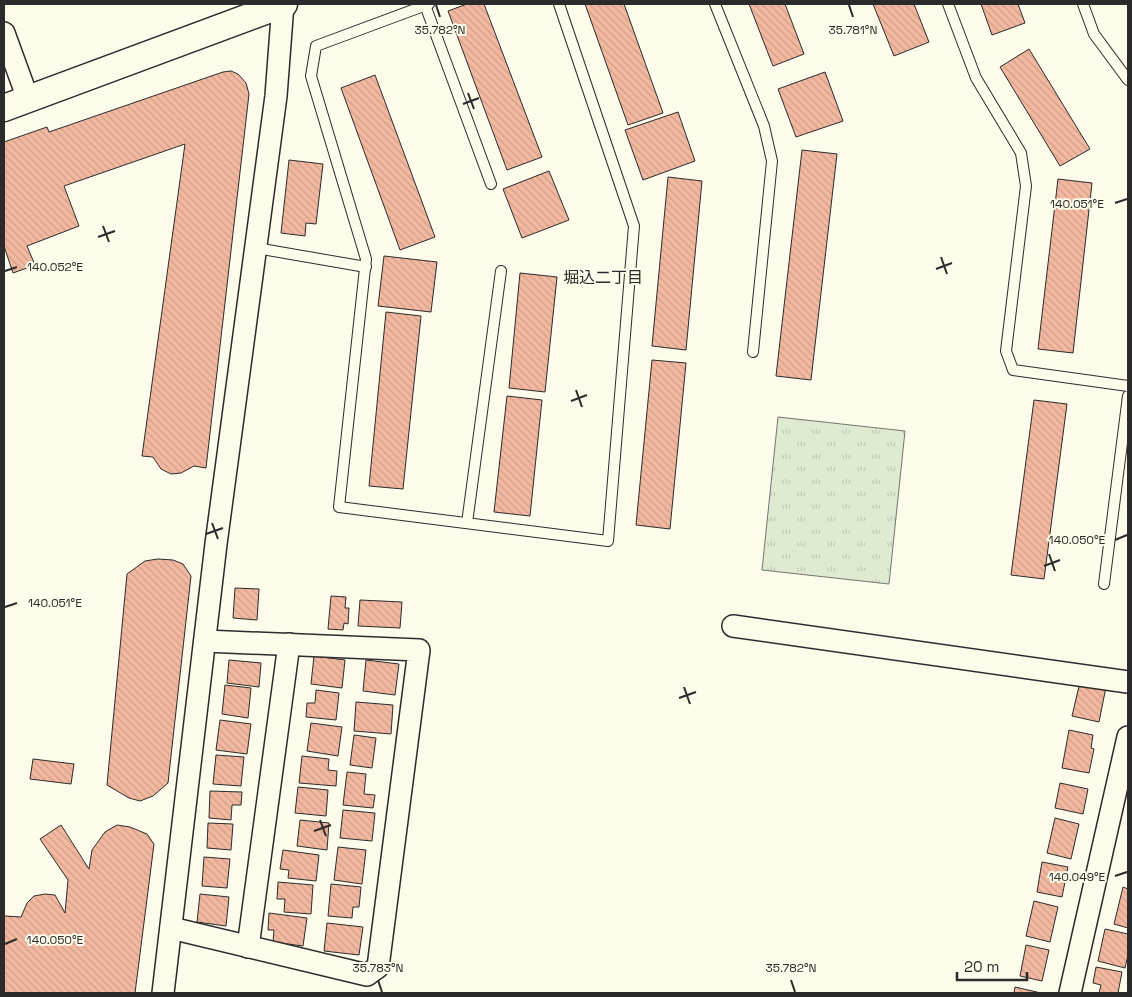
<svg xmlns="http://www.w3.org/2000/svg" width="1132" height="997" viewBox="0 0 1132 997" font-family="'Space Grotesk','Noto Sans JP',sans-serif">
  <defs>
    <pattern id="grass-tufts" width="24" height="20" patternUnits="userSpaceOnUse" patternTransform="scale(1.25)"><rect width="24" height="20" fill="#deebd1"/><path d="M3 7l-1-3M5 7V3M7 7l1-3M15 17l-1-3M17 17v-4M19 17l1-3" fill="none" stroke="#bfcab4"/></pattern>
    <pattern id="building-back-hatch" width="6" height="6" patternUnits="userSpaceOnUse" patternTransform="scale(1.25)"><rect width="6" height="6" fill="#f2b8a0"/><path d="M-1 5l2 2M0 0l6 6M5-1l2 2" fill="none" stroke="#d09e8a"/></pattern>
  </defs>
  <rect width="100%" height="100%" fill="#fdfbea"/>
  <polygon fill="url(#grass-tufts)" stroke="#74746e" points="778,417 905,431 889,584 762,570"/>
  <g fill="url(#building-back-hatch)" stroke="#2b2b2b">
    <polygon points="467,4 484,4 542,157 507,170 448,11"/>
    <polygon points="585,4 624,4 663,113 628,125"/>
    <polygon points="749,4 785,4 804,54 773,66"/>
    <polygon points="873,4 914,4 929,42 894,56"/>
    <polygon points="981,4 1018,4 1025,23 992,35"/>
    <polygon points="1029,49 1090,149 1060,166 1000,67"/>
    <polygon points="231,71 238,74 246,83 249,94 206,468 194,466 181,473 171,474 161,469 153,457 142,456 185,144 64,186 79,226 27,246 35,265 13,273 4,246 4,142 47,127 49,132 223,72"/>
    <polygon points="825,72 843,121 796,137 778,89"/>
    <polygon points="375,75 435,237 400,250 341,88"/>
    <polygon points="678,112 695,161 643,180 625,130"/>
    <polygon points="802,150 837,154 811,380 776,376"/>
    <polygon points="289,160 323,164 316,224 306,223 305,236 281,233"/>
    <polygon points="549,171 569,220 522,238 503,189"/>
    <polygon points="668,177 702,181 686,350 652,346"/>
    <polygon points="1058,179 1092,183 1073,353 1038,349"/>
    <polygon points="384,256 437,262 431,312 378,306"/>
    <polygon points="520,273 557,277 545,392 509,388"/>
    <polygon points="386,312 421,316 403,489 369,486"/>
    <polygon points="652,360 686,363 670,529 636,525"/>
    <polygon points="507,396 542,400 530,516 494,512"/>
    <polygon points="1034,400 1067,404 1044,579 1011,575"/>
    <polygon points="158,559 173,560 183,564 191,576 168,783 153,796 140,801 129,798 107,785 127,574 145,561"/>
    <polygon points="235,588 259,589 257,620 233,618"/>
    <polygon points="331,596 346,597 345,608 349,608 348,624 344,623 343,630 328,629"/>
    <polygon points="360,600 402,602 400,628 358,626"/>
    <polygon points="314,656 345,660 342,688 311,684"/>
    <polygon points="229,660 261,663 259,687 227,683"/>
    <polygon points="366,660 399,664 395,695 363,691"/>
    <polygon points="1080,682 1106,687 1099,722 1072,716"/>
    <polygon points="225,685 251,688 248,718 222,714"/>
    <polygon points="316,690 339,693 336,720 306,717 307,703 315,703"/>
    <polygon points="356,702 393,705 391,734 354,731"/>
    <polygon points="220,720 251,724 247,754 216,750"/>
    <polygon points="311,723 342,727 338,756 307,751"/>
    <polygon points="1069,730 1093,735 1091,748 1094,749 1089,773 1062,768"/>
    <polygon points="354,735 376,738 372,768 350,765"/>
    <polygon points="216,755 244,757 241,786 213,784"/>
    <polygon points="302,756 329,759 328,770 337,771 336,786 299,783"/>
    <polygon points="33,759 74,764 71,784 30,779"/>
    <polygon points="347,772 366,774 364,794 375,795 373,808 343,805"/>
    <polygon points="1060,783 1088,789 1083,814 1055,808"/>
    <polygon points="298,787 328,790 326,816 295,813"/>
    <polygon points="210,791 242,792 241,805 232,805 231,820 209,818"/>
    <polygon points="343,810 375,813 372,841 340,838"/>
    <polygon points="1055,818 1079,824 1071,859 1047,853"/>
    <polygon points="300,820 329,823 327,850 297,846"/>
    <polygon points="208,823 233,824 231,850 207,848"/>
    <polygon points="61,825 89,869 92,850 105,832 117,825 130,827 147,834 154,844 135,993 4,993 4,916 21,917 27,903 34,896 45,894 55,895 65,913 68,880 40,839"/>
    <polygon points="338,847 366,850 362,884 334,880"/>
    <polygon points="283,850 319,855 316,881 288,878 289,870 280,869"/>
    <polygon points="204,857 230,859 227,888 202,886"/>
    <polygon points="1042,862 1068,867 1062,897 1037,892"/>
    <polygon points="278,882 313,885 311,914 284,912 285,899 277,899"/>
    <polygon points="331,884 361,887 359,907 353,907 352,918 328,916"/>
    <polygon points="1123,887 1128,889 1128,928 1114,924"/>
    <polygon points="200,894 229,897 226,926 197,922"/>
    <polygon points="1034,901 1058,907 1050,942 1026,936"/>
    <polygon points="269,913 307,918 303,946 273,942 274,930 268,930"/>
    <polygon points="327,923 363,927 359,955 324,951"/>
    <polygon points="1105,929 1128,934 1128,955 1125,968 1098,961"/>
    <polygon points="1026,945 1049,950 1042,981 1020,976"/>
    <polygon points="1096,967 1122,972 1118,993 1099,993 1101,985 1093,983"/>
    <polygon points="1015,987 1041,993 1014,993"/>
  </g>
  <g fill="none" stroke-linecap="round" stroke-linejoin="round">
    <defs>
      <g id="service">
        <polyline points="429,4 316,46 311,76 366,259 339,507 608,541 634,226 559,4"/>
        <polyline points="715,4 764,126 772,161 753,352"/>
        <polyline points="948,4 976,78 1021,153 1026,186 1006,351 1013,370 1128,386"/>
        <polyline points="1083,4 1094,34 1128,80"/>
        <polyline points="425,5 491,184"/>
        <polyline points="256,248 366,267"/>
        <polyline points="467,523 501,271"/>
        <polyline points="1104,584 1128,396"/>
      </g>
      <g id="minor">
        <polyline points="4,33 28,99"/>
        <polyline points="733,626 1128,682"/>
        <polyline points="171,928 367,975 378,967 419,650 205,641"/>
        <polyline points="248,947 289,644"/>
        <polyline points="163,993 216,544 276,96 283,4"/>
        <polyline points="1070,993 1128,737"/>
      </g>
      <polyline id="tertiary" points="4,108 284,4"/>
    </defs>
    <use href="#service" stroke="#2b2b2b" stroke-width="12"/>
    <use href="#minor" stroke="#2b2b2b" stroke-width="24"/>
    <use href="#tertiary" stroke="#2b2b2b" stroke-width="29"/>
    <use href="#service" stroke="#fdfbea" stroke-width="10"/>
    <use href="#minor" stroke="#fdfbea" stroke-width="21"/>
    <use href="#tertiary" stroke="#fdfbea" stroke-width="26"/>
  </g>
  <path fill="none" stroke="#2b2b2b" stroke-width="2" d="M436,5L440,17M849,5L853,17M468,93L474,109M463,104L479,98M1115,203L1127,199M103,226L109,242M98,237L115,231M941,257L947,274M936,269L952,263M5,271L17,267M576,390L582,407M571,401L587,395M212,523L218,539M206,534L223,528M1115,540L1127,535M1049,554L1055,571M1044,566L1060,560M5,607L17,603M684,687L690,704M679,698L696,692M320,820L326,836M314,831L331,825M1115,876L1127,872M5,944L17,939M378,980L382,992M791,980L795,992"/>
  <g text-anchor="middle" stroke-width="4" stroke-linejoin="round" paint-order="stroke">
    <g font-size="16" fill="#2b2b2b" stroke="#fdfbea">
      <text x="603" y="283">堀込二丁目</text>
    </g>
  </g>
  <g font-size="12" text-anchor="middle" fill="#2b2b2b" stroke="#fdfbea" stroke-width="4" stroke-linejoin="round" paint-order="stroke">
    <text x="440" y="34">35.782°N</text>
    <text x="853" y="34">35.781°N</text>
    <text x="1077" y="208">140.051°E</text>
    <text x="55" y="271">140.052°E</text>
    <text x="1077" y="544">140.050°E</text>
    <text x="55" y="607">140.051°E</text>
    <text x="1077" y="881">140.049°E</text>
    <text x="55" y="944">140.050°E</text>
    <text x="378" y="972">35.783°N</text>
    <text x="791" y="972">35.782°N</text>
  </g>
  <rect width="1132" height="997" fill="none" stroke="#2b2b2b" stroke-width="10"/>
  <path d="M957 972v8h70v-8" fill="none" stroke="#2b2b2b" stroke-width="2.5"/>
  <text x="964" y="972" font-size="15" fill="#2b2b2b" stroke="#fdfbea" stroke-width="4" paint-order="stroke">20 m</text>
</svg>
